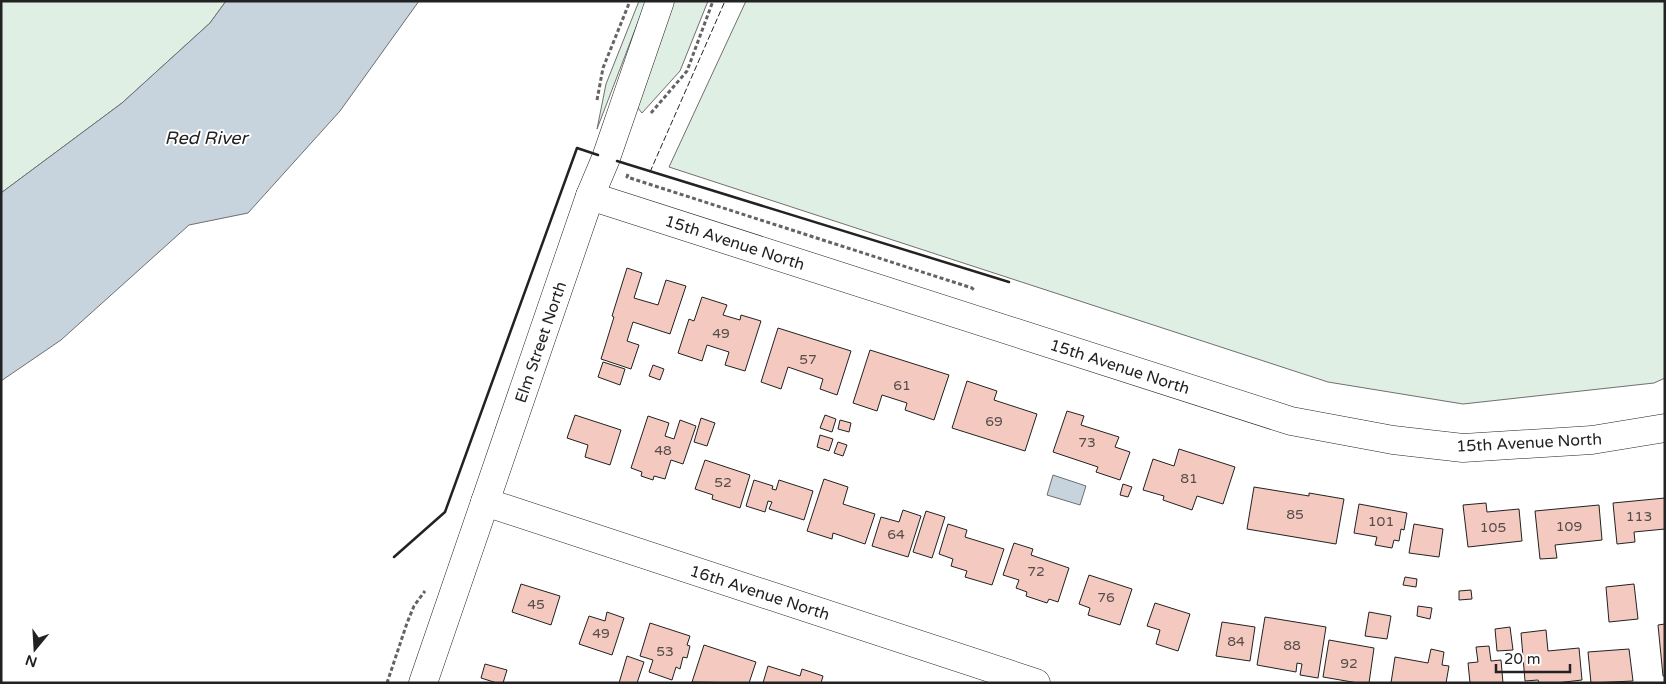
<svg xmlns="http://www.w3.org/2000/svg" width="1666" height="684" viewBox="0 0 1666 684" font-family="'Varela Round',sans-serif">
  <rect width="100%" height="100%" fill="#fff"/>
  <g fill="#e0efe3" stroke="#6f6f6f">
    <polygon points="1,1 226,1 210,23 122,103 1,193"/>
    <polygon points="639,1 646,1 597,129 606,84"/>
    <polygon points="674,1 708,1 680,71 642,113 637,107"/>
    <polygon points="746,1 1665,1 1665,378 1654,383 1463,404 1328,382 669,167"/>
  </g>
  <g fill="#c7d3dd" stroke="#6f6f6f">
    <polygon points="226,1 419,1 340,111 248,213 189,225 61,340 1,381 1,193 122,103 210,23"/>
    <polygon points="1053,475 1086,486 1080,505 1047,495"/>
  </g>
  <g fill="#f3c9c0" stroke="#222">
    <polygon points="627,268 642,273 634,298 658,305 666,280 686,286 670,334 633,322 627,341 639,345 631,369 601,359 614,317 612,316"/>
    <polygon points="702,297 727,305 723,315 740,320 741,315 761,321 745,371 725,365 729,352 707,345 702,361 678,353 689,319 694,321"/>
    <polygon points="778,328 851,351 837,395 820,389 823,379 788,367 781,389 761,382"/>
    <polygon points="870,350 949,375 934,420 905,410 907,403 882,395 877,411 853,403"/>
    <polygon points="603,362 625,369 620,385 598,377"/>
    <polygon points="653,365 664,369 660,380 649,376"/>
    <polygon points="967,381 997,391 994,400 1037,414 1025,451 952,428"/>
    <polygon points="1067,411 1084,416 1081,425 1119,437 1115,447 1130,452 1120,480 1096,472 1098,467 1053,452"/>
    <polygon points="575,415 621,430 610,465 585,457 588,445 567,438"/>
    <polygon points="825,415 836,419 832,432 820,428"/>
    <polygon points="648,416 669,423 665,436 674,439 680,420 696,426 683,464 671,460 665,479 654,476 653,480 641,476 642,472 631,468"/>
    <polygon points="701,418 715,423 707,446 694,442"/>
    <polygon points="840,420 851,423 849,432 838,429"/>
    <polygon points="820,435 833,439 829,451 817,447"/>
    <polygon points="838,442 847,445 843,456 834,453"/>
    <polygon points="1179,449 1235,467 1223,504 1197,496 1192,510 1163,500 1164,496 1143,490 1153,459 1174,466"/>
    <polygon points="705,460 750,475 740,508 712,499 713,495 695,489"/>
    <polygon points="824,479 848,487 843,504 875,514 865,544 833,533 832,539 807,531"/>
    <polygon points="754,480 773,486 772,489 776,490 779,480 813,491 804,520 769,509 772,502 768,501 765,512 746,506"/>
    <polygon points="1123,484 1132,487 1128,497 1120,495"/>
    <polygon points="1254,487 1309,496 1309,493 1344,499 1336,544 1247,529"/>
    <polygon points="1665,498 1665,529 1634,532 1635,542 1617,544 1613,503"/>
    <polygon points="1486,503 1487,512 1519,509 1522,541 1468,547 1463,505"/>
    <polygon points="1359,504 1407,513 1404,530 1401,529 1399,541 1394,540 1392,548 1375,545 1377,537 1354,533"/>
    <polygon points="1599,505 1602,540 1555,545 1557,558 1540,559 1535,511"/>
    <polygon points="903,510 921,516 908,557 872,546 881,517 899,522"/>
    <polygon points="926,511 945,517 932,558 913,552"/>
    <polygon points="948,524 967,530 965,537 1004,549 992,585 965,577 967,571 951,566 953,559 939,554"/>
    <polygon points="1414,524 1443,529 1439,557 1409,553"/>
    <polygon points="1014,543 1033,549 1031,555 1069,568 1058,602 1049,599 1047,603 1026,596 1027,592 1016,588 1019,580 1003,575"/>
    <polygon points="1089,575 1132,589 1120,625 1088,615 1090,608 1079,604"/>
    <polygon points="1405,577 1417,579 1416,587 1403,585"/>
    <polygon points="521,584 560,596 551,625 512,612"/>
    <polygon points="1634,584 1638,619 1609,622 1606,587"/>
    <polygon points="1471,590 1472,599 1459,600 1459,591"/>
    <polygon points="1155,603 1190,614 1178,651 1156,644 1160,630 1147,626"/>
    <polygon points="1418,606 1432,608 1430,619 1417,616"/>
    <polygon points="607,612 624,618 612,655 579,644 589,616 605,621"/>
    <polygon points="1369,612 1391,616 1387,639 1365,636"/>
    <polygon points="1265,617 1326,627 1318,678 1300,675 1302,664 1297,663 1296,672 1257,665"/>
    <polygon points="1222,622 1255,627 1250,661 1216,656"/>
    <polygon points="650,623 690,636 687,645 690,646 687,658 683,657 680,669 676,667 672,680 649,672 653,660 640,656"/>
    <polygon points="1665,624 1665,676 1663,676 1658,625"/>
    <polygon points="1510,627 1513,650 1497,651 1495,629"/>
    <polygon points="1546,630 1548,651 1579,648 1582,680 1556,683 1539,683 1538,680 1525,681 1521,633"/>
    <polygon points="1329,640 1374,648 1369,683 1358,683 1323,677"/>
    <polygon points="704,645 756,662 749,683 692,682"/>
    <polygon points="1489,646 1491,661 1501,660 1503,683 1470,683 1468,663 1478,662 1476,647"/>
    <polygon points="1431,649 1444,652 1442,665 1449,666 1446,683 1391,683 1395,657 1428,663"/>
    <polygon points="1629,649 1633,681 1591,683 1588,652"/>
    <polygon points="627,656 644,662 637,683 619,683"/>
    <polygon points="485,664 507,670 503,683 497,683 481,678"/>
    <polygon points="768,666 800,676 802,669 823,676 821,683 763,683"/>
  </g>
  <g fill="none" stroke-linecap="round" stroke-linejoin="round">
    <defs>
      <g id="minor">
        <polyline points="590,196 1291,421 1393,440 1463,448 1592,440 1665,428"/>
        <polyline points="485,502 1036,683"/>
        <polyline points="423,683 590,196 606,158 660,1"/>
      </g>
    </defs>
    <use href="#minor" stroke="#222" stroke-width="29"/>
    <g stroke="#646464" stroke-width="3" stroke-dasharray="4 2.5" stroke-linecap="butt">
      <polyline points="597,100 603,68 630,1"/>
      <polyline points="651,113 687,71 713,1"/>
      <polyline points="628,174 627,177 972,288 975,291"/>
      <polyline points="387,683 407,623 414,606 425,591"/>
    </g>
    <use href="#minor" stroke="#fff" stroke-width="28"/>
    <polyline stroke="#222" stroke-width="1" stroke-dasharray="6 2.5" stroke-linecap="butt" points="650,172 725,1"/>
    <g stroke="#222" stroke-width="2.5">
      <polyline points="617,161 1009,282"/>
      <polyline points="394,557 445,512 577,148 598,155"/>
    </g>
  </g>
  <g text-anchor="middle" stroke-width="4" stroke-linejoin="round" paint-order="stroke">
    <g font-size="14" fill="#564c4a">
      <text x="721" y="338">49</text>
      <text x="808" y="364">57</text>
      <text x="902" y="390">61</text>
      <text x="994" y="426">69</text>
      <text x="1087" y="447">73</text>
      <text x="663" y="455">48</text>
      <text x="1189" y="483">81</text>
      <text x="723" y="487">52</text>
      <text x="1295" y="519">85</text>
      <text x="1639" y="521">113</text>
      <text x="1381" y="526">101</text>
      <text x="1569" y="531">109</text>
      <text x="1493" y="532">105</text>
      <text x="896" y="539">64</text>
      <text x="1036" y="576">72</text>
      <text x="1106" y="602">76</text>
      <text x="536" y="609">45</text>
      <text x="601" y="638">49</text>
      <text x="1236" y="646">84</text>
      <text x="1292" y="650">88</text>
      <text x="665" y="656">53</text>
      <text x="1349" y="668">92</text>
    </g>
    <g font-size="16" fill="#222" stroke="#fff">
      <text transform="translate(735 242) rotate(18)" y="6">15th Avenue North</text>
      <text transform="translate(540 342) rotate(-71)" y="6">Elm Street North</text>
      <text transform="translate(1120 366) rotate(18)" y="6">15th Avenue North</text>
      <text transform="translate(1529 442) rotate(-3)" y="6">15th Avenue North</text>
      <text transform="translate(760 592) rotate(18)" y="6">16th Avenue North</text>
    </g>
    <g font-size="18" font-style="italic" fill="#222" stroke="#fff">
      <text x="206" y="144">Red River</text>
    </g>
  </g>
  <rect width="1666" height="684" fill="none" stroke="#222222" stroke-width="5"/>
  <g transform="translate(35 649) rotate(198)" stroke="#ffffff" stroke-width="4" paint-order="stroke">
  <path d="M0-4L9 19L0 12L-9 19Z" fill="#222222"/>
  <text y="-8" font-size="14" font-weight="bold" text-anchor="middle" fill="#222222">N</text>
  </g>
  <path d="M1496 664v8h74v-8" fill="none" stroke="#222222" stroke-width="2.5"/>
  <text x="1504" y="664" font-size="15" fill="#222222" stroke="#ffffff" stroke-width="4" paint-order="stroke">20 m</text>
</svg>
